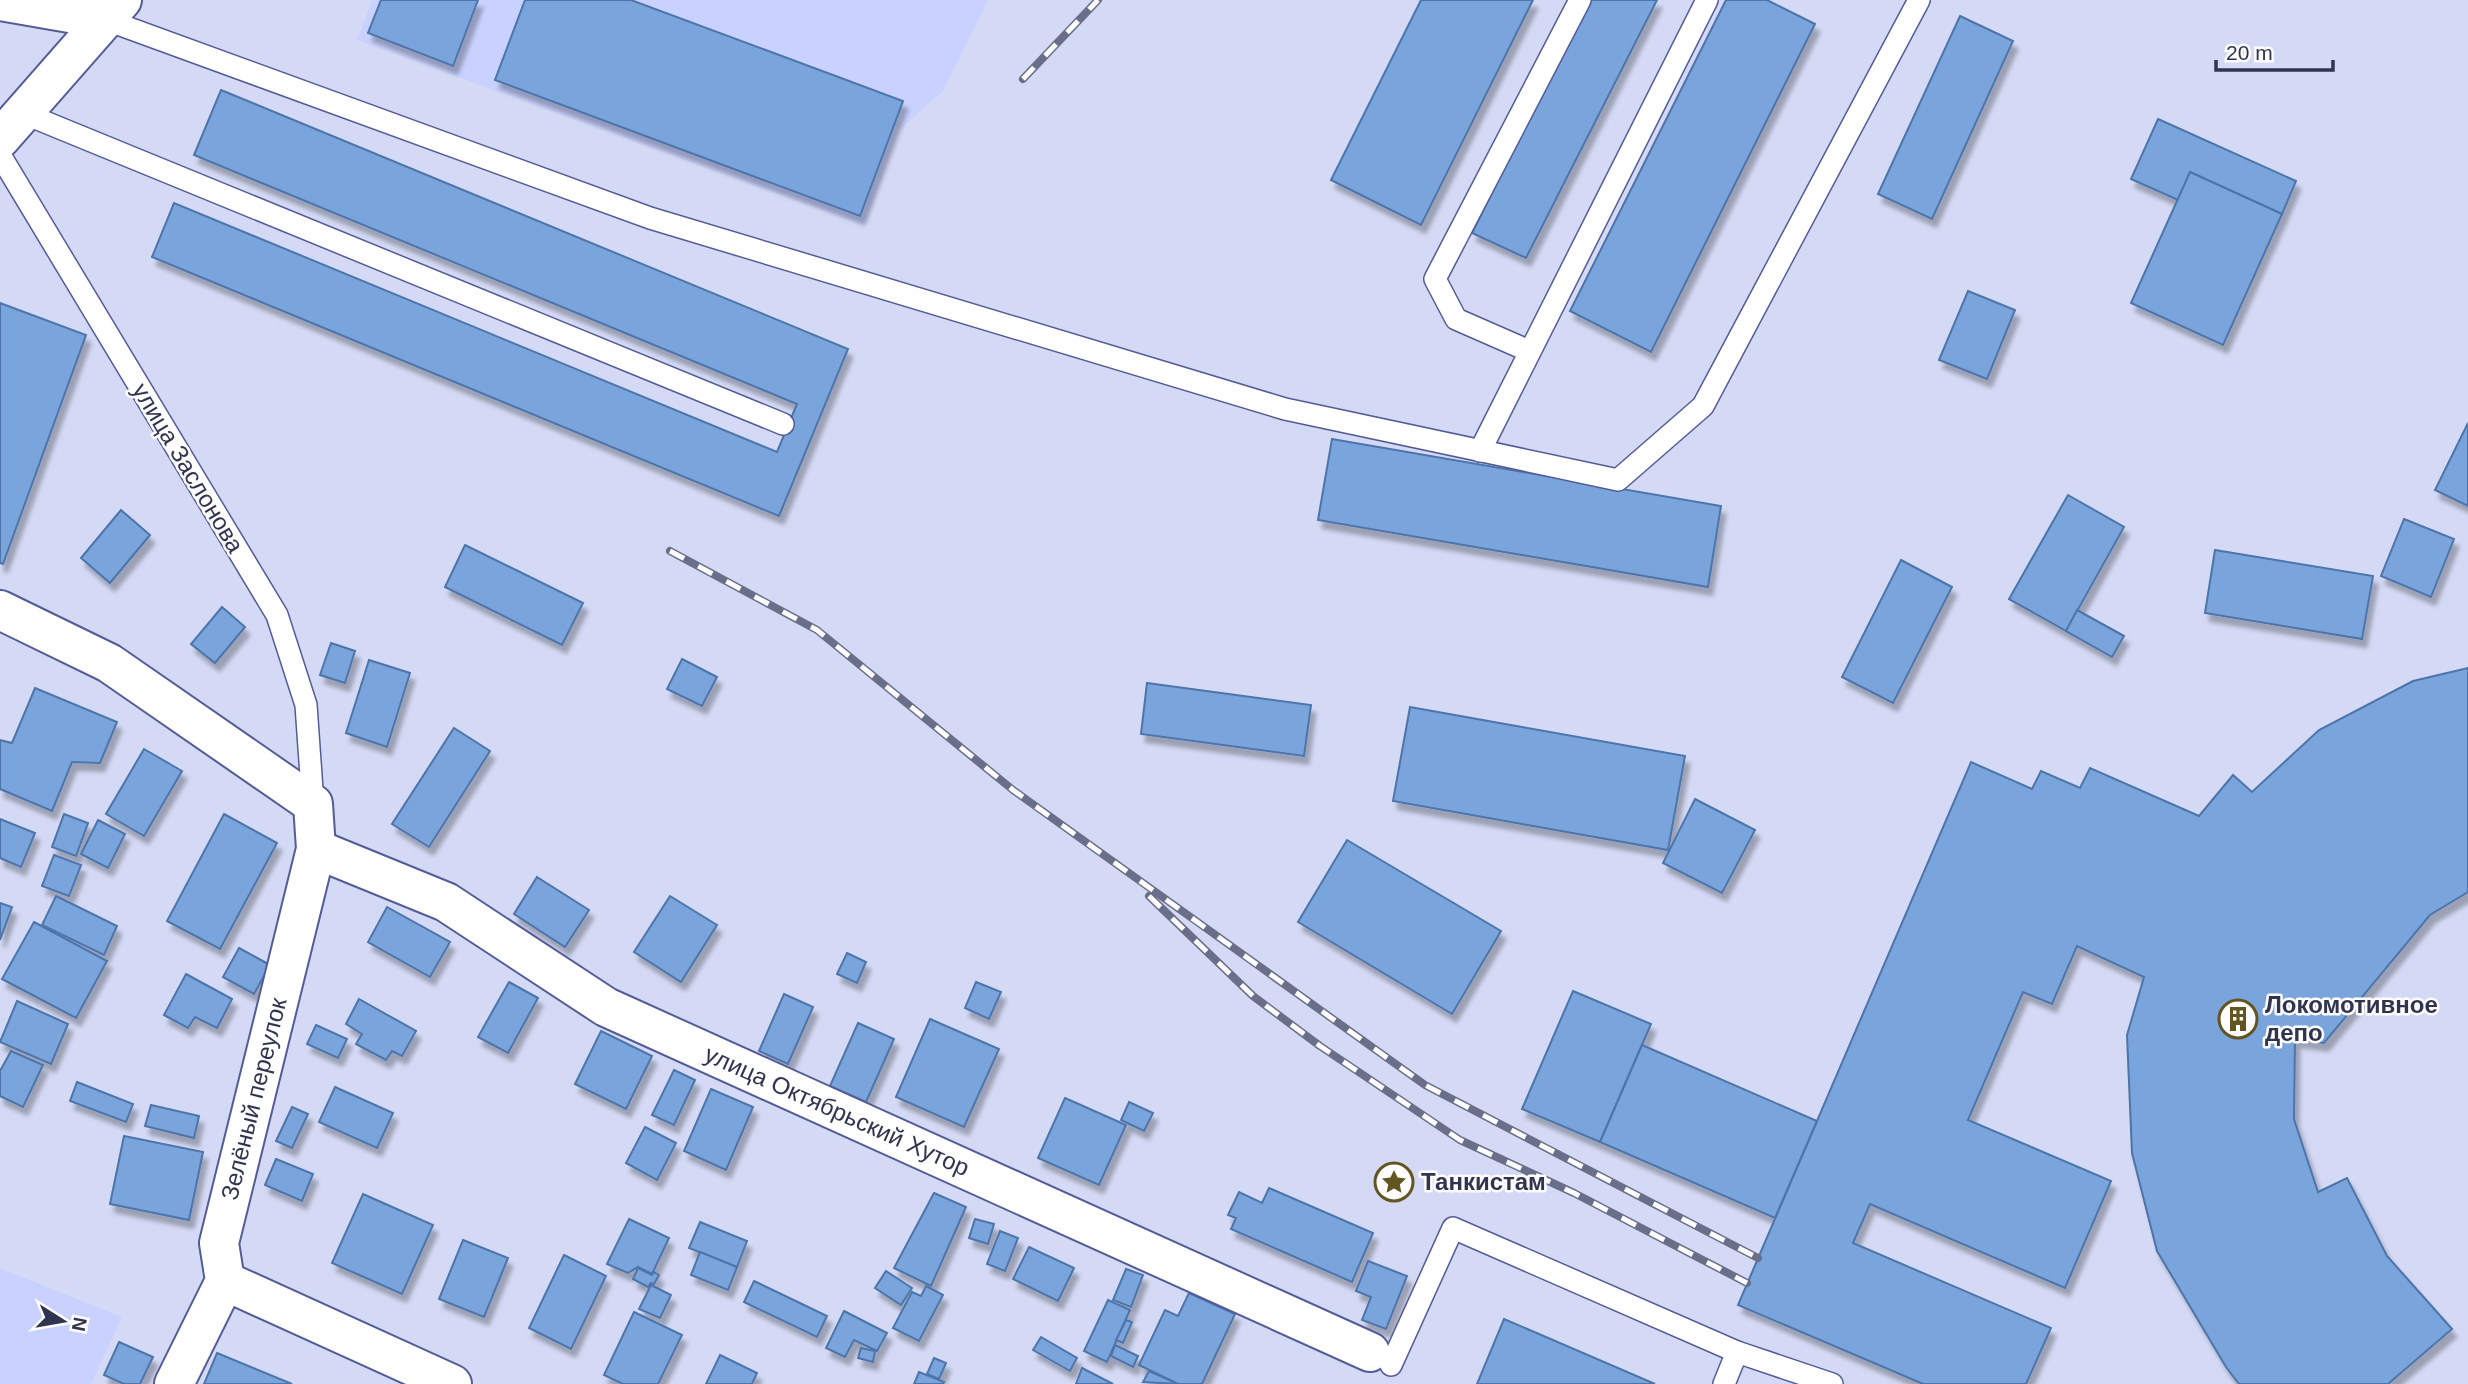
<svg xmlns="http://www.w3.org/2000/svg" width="2468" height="1384" viewBox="0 0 2468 1384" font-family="Arial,sans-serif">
  <defs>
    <filter id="shadow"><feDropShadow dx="4.5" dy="8" stdDeviation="2" flood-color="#0004"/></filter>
  </defs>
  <rect width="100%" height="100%" fill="#d4daf5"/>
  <g fill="#c9d2ff">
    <polygon points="372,0 988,0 943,91 899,130 865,226 357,40"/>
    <polygon points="0,1268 122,1317 91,1384 0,1384"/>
  </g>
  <g fill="#7aa4dc" stroke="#4d74a9" stroke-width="2" filter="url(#shadow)">
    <polygon points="381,0 478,0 453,66 368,33"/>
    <polygon points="525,0 631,0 903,101 860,216 495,80"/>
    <polygon points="1421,0 1533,0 1421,225 1331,180"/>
    <polygon points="1588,0 1657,0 1526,258 1472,233"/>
    <polygon points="1726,0 1767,0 1815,24 1651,352 1570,311"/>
    <polygon points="1960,16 2013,41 1932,219 1878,194"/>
    <polygon points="221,90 848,349 779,516 152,257 174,203 777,452 797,404 194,155"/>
    <polygon points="2158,119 2296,181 2282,214 2190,172 2178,200 2131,179"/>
    <polygon points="2190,172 2282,214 2223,345 2131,303"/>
    <polygon points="1968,291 2015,310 1987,379 1939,360"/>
    <polygon points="0,303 86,335 3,564 0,563"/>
    <polygon points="2468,423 2468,506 2435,490"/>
    <polygon points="1332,439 1721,506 1708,587 1318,520"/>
    <polygon points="2068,495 2124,527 2066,631 2009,599"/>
    <polygon points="121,510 150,535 110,583 81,558"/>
    <polygon points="2404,519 2454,539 2431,597 2381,576"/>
    <polygon points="465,545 583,603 562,645 445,587"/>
    <polygon points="2215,550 2373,576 2362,639 2205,613"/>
    <polygon points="1901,560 1952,587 1893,703 1842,677"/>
    <polygon points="222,607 245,627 215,663 191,644"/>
    <polygon points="2077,610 2124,636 2112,657 2066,631"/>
    <polygon points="331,643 355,651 345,683 320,675"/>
    <polygon points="682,659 717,677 702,706 667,689"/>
    <polygon points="369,660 410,673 387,747 346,733"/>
    <polygon points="2468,668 2468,892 2430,915 2324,1043 2295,1039 2294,1119 2318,1192 2347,1178 2387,1256 2452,1329 2388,1384 2239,1384 2226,1367 2157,1251 2132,1153 2127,1035 2144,977 2077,946 2052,1004 2023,992 1968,1120 2111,1181 2065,1288 1870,1204 1853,1243 2051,1328 2026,1384 1923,1384 1738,1305 1971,762 2032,789 2041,771 2080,788 2090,768 2199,816 2233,775 2252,792 2319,730 2413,681"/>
    <polygon points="1147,683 1311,705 1304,756 1141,734"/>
    <polygon points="35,688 117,722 100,763 72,762 52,811 0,789 0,740 12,743"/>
    <polygon points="1410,707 1685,756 1668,850 1393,801"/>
    <polygon points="454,728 490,751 429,847 392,824"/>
    <polygon points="144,749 182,771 144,836 106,814"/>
    <polygon points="1695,799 1755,830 1722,893 1663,863"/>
    <polygon points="64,814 88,823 76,856 52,847"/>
    <polygon points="224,814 277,843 220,949 167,921"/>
    <polygon points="0,819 35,833 21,867 0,858"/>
    <polygon points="98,820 125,834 108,868 81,854"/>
    <polygon points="1347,840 1501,931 1452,1014 1298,922"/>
    <polygon points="54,855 81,865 69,896 42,886"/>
    <polygon points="537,877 589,910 565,947 514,914"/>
    <polygon points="56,896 117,926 104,955 42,925"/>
    <polygon points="670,896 717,925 681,982 634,952"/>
    <polygon points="0,903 12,907 0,940"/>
    <polygon points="387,907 450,942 430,977 368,942"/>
    <polygon points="34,922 107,961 76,1018 2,979"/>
    <polygon points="239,948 270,965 254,994 223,977"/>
    <polygon points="847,953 866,962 857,983 837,974"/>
    <polygon points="186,974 232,999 217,1028 195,1017 188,1028 164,1015"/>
    <polygon points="509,982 538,998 508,1053 478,1037"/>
    <polygon points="976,982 1001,992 989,1019 965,1008"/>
    <polygon points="1573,991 1651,1024 1600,1142 1522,1109"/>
    <polygon points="784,994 813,1007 788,1064 759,1051"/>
    <polygon points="359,999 416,1031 402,1056 392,1051 386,1060 356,1044 362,1034 346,1024"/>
    <polygon points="17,1001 68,1024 51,1064 0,1042"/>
    <polygon points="930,1019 999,1049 964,1127 896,1097"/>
    <polygon points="858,1023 894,1039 866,1102 830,1086"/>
    <polygon points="316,1025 347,1039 338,1058 307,1044"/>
    <polygon points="601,1031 652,1056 626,1109 575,1084"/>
    <polygon points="1642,1045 1817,1121 1775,1218 1600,1142"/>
    <polygon points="11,1051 43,1065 23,1107 0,1096 0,1071"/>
    <polygon points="674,1070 695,1080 674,1125 652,1115"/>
    <polygon points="77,1082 133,1104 126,1122 70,1101"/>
    <polygon points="335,1087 393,1113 377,1148 319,1122"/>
    <polygon points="711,1089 753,1107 726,1170 684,1151"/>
    <polygon points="1065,1098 1126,1125 1099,1185 1038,1158"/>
    <polygon points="1129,1102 1153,1113 1144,1131 1121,1120"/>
    <polygon points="151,1105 199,1116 194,1138 145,1126"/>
    <polygon points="292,1107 308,1114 292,1148 276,1141"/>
    <polygon points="645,1127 676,1143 657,1180 626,1163"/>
    <polygon points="124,1136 203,1152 189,1220 110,1204"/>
    <polygon points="276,1159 313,1174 302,1201 265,1185"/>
    <polygon points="1269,1188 1373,1233 1352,1282 1231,1229 1236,1218 1228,1215 1239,1192 1262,1203"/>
    <polygon points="934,1193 966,1207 931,1286 894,1268"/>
    <polygon points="363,1194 433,1225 402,1294 332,1263"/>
    <polygon points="629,1219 669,1238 652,1274 638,1267 628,1273 607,1264"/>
    <polygon points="975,1219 994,1224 988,1244 969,1238"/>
    <polygon points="700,1222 747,1241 737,1267 689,1248"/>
    <polygon points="1000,1231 1018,1238 1005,1271 987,1264"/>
    <polygon points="463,1240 508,1258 484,1317 439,1299"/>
    <polygon points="1029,1247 1074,1268 1058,1301 1013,1279"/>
    <polygon points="700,1252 737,1267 728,1290 691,1275"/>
    <polygon points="564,1255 606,1276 571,1349 529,1328"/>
    <polygon points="1368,1261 1407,1276 1386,1329 1362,1320 1371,1297 1356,1291"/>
    <polygon points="638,1268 652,1275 654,1272 659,1275 654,1284 651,1283 648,1287 633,1279"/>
    <polygon points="1126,1269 1143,1275 1131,1307 1113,1300"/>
    <polygon points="886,1271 912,1288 901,1305 875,1288"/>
    <polygon points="754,1281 827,1316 817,1337 744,1302"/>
    <polygon points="651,1285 671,1295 660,1318 639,1309"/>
    <polygon points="926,1286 943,1295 919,1341 893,1328 912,1292 921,1296"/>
    <polygon points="1189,1293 1235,1314 1202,1384 1178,1384 1139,1365 1165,1310 1178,1316"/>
    <polygon points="1108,1300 1130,1310 1107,1362 1084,1351"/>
    <polygon points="844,1311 887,1333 877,1351 854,1340 845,1357 826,1348"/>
    <polygon points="634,1312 682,1335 658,1384 623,1384 604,1375"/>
    <polygon points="1504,1319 1655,1384 1477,1384"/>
    <polygon points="1126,1320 1132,1322 1123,1343 1116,1340"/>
    <polygon points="1041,1337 1077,1358 1070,1371 1033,1350"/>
    <polygon points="119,1342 153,1357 140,1384 124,1384 104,1375"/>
    <polygon points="1115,1345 1138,1356 1133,1367 1111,1356"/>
    <polygon points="861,1348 875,1351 873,1362 858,1358"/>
    <polygon points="217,1353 292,1384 204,1384"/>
    <polygon points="720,1355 757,1373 752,1384 706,1384"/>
    <polygon points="934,1358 946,1363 939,1379 927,1374"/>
    <polygon points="1082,1368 1113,1384 1076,1384"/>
    <polygon points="1149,1371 1178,1384 1143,1382"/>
    <polygon points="919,1372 944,1382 943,1384 914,1384"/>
  </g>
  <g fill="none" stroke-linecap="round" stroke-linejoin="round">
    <defs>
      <g id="service">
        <polyline points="104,19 650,218 1285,409 1618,480 1703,406 1919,0"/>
        <polyline points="23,113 783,424"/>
        <polyline points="0,155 277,615 306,705 313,804"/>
        <polyline points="1529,351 1456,319 1435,279 1580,0"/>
        <polyline points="1480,451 1707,0"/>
        <polyline points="1737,1352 1832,1384"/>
        <polyline points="1391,1365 1453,1228 1737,1352 1724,1384"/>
      </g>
      <g id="minor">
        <polyline points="0,1 104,19"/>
        <polyline points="0,139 122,0"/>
        <polyline points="0,610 109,663 313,804 316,849 219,1243 225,1281 174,1384"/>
        <polyline points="316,849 446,902 606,1007 1370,1352"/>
        <polyline points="225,1281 452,1384"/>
      </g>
    </defs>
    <use href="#service" stroke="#535c96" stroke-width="24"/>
    <use href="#minor" stroke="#535c96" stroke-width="42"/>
    <use href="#service" stroke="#fff" stroke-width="21"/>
    <use href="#minor" stroke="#fff" stroke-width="38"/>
    <defs>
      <g id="rail">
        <polyline points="1023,79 1098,0"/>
        <polyline points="670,551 817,630 1013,790 1425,1085 1758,1258"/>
        <polyline points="1149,896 1253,996 1320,1046 1460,1140 1574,1193 1747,1283"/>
      </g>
    </defs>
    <use href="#rail" stroke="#696e89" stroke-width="8"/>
    <use href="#rail" stroke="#fdfdfd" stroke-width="5" stroke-dasharray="16" stroke-linecap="butt"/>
  </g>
  <defs>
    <symbol id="building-ring" viewBox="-11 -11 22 22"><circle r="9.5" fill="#fdfdfd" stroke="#625522" stroke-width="1.5"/><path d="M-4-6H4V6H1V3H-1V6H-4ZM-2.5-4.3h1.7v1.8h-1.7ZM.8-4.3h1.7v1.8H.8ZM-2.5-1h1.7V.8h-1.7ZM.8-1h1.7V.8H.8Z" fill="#625522"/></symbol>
    <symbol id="sight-ring" viewBox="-11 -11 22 22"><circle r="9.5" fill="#fdfdfd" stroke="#625522" stroke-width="1.5"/><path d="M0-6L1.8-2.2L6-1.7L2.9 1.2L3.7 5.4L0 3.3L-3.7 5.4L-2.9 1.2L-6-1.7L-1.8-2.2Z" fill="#625522"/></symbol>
  </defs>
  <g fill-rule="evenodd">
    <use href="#building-ring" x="2216" y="997" width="44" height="44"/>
    <use href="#sight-ring" x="1372" y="1160" width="44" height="44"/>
  </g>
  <g text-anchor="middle" stroke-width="5" stroke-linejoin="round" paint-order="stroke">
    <g font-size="24" fill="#30344f" stroke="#fdfdfd">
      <text transform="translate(188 468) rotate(59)" y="8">улица Заслонова</text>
      <text transform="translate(254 1099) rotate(-76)" y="8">Зелёный переулок</text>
      <text transform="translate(837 1111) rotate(24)" y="8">улица Октябрьский Хутор</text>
    </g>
    <g font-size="24" font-weight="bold" fill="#30344f" stroke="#fdfdfd" text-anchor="start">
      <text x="2265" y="1013">Локомотивное<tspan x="2265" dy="28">депо</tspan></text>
      <text x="1421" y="1190">Танкистам</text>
    </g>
  </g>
  <g transform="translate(63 1321) rotate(101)" stroke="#fdfdfd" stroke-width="5" paint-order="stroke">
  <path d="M0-5L12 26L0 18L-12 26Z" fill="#30344f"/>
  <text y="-10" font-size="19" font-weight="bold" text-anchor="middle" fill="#30344f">N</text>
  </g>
  <path d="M2216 60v10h117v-10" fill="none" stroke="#30344f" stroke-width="3.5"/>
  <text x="2226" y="60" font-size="21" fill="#30344f" stroke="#fdfdfd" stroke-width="5" paint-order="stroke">20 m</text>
</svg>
